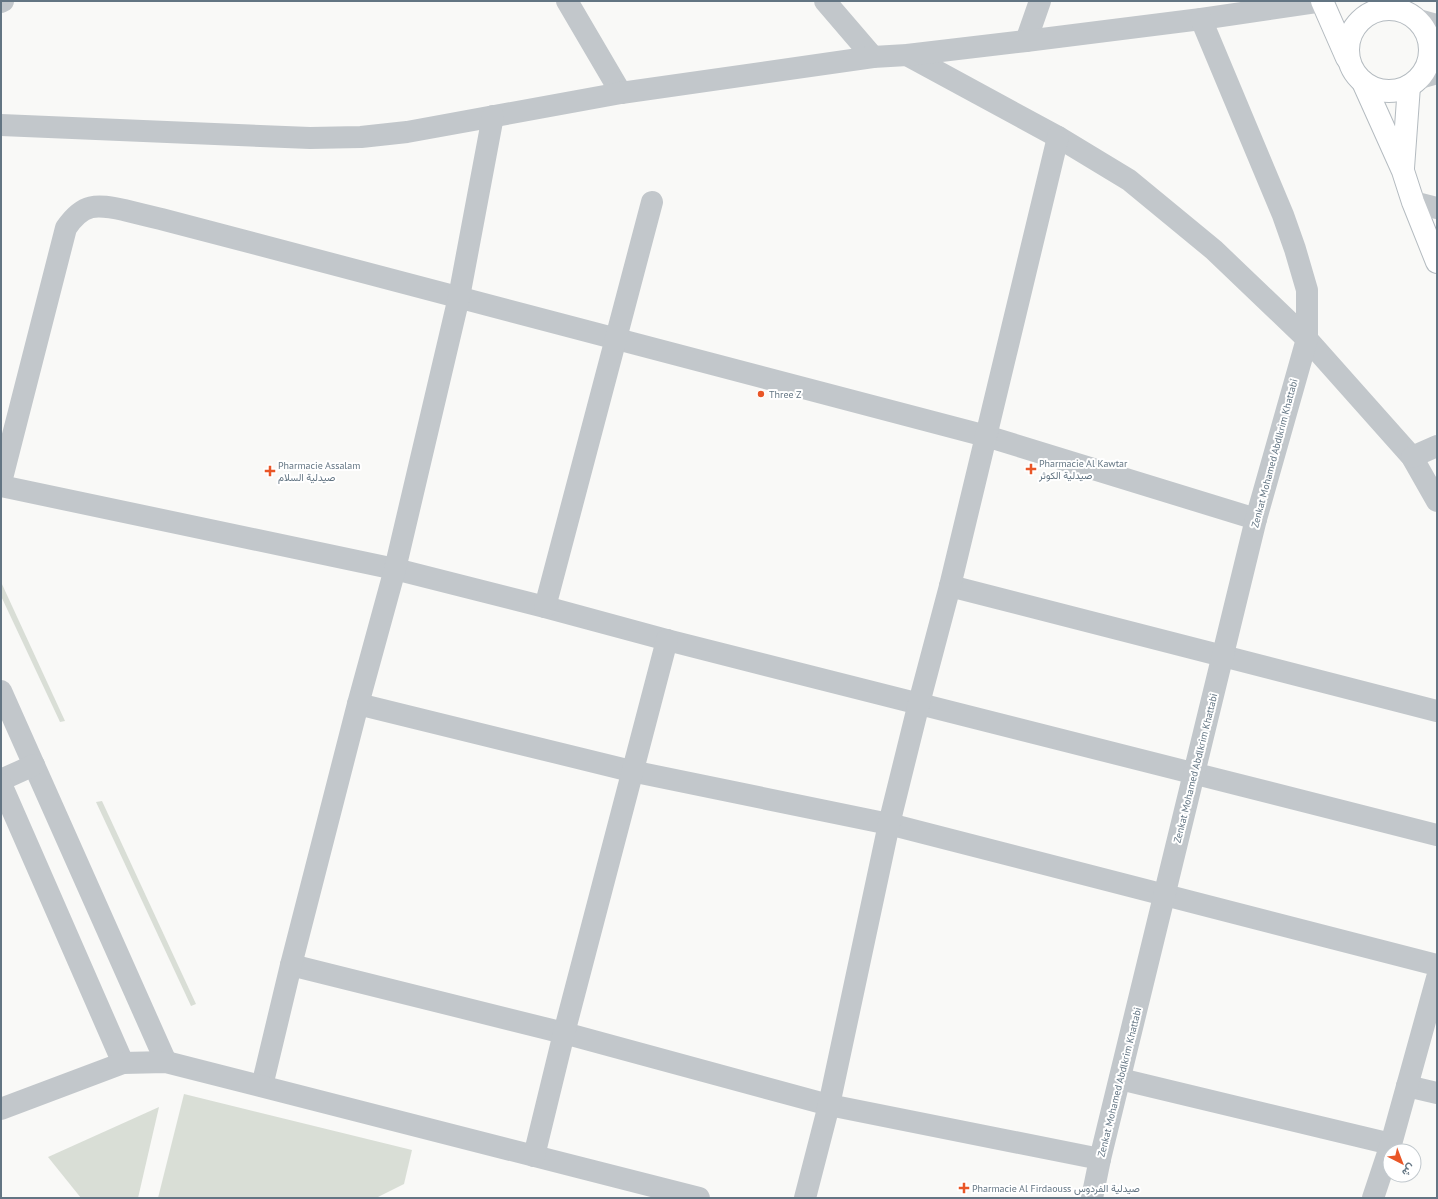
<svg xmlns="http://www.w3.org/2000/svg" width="1438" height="1199" viewBox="0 0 1438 1199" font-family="'PT Sans',Vazirmatn,sans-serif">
  <rect width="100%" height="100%" fill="#f9f9f7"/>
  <g fill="#d9ded6">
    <polygon points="1,582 65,721 60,722 1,596"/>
    <polygon points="102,801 196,1004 191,1006 96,802"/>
    <polygon points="184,1094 412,1150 404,1184 376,1198 158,1198"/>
    <polygon points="159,1107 138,1198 81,1198 48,1157"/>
  </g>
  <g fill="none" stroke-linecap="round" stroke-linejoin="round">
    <defs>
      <g id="secondary">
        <polyline points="1322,1 1347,58"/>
        <circle cx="1389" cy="50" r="41"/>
        <polyline points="1363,82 1403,171 1413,202 1437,262"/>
        <polyline points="1403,168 1409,86"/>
      </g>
    </defs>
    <use href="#secondary" stroke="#b4bbc0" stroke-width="24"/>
    <g stroke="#c2c7cb" stroke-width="22">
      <polyline points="567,1 621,93"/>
      <polyline points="825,1 873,57"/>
      <polyline points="1,2 3,1"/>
      <polyline points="1418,20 1437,25"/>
      <polyline points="1026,41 1040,1"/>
      <polyline points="907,55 1058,137 1129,180 1214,250 1307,339 1412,457 1437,501"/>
      <polyline points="1420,78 1437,73"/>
      <polyline points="1,125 310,138 361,137 407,132 621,93 873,57 907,55 1026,41 1201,19 1323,1"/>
      <polyline points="1413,202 1437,208"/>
      <polyline points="1412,457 1437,446"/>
      <path d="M1,482L66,228C83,203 96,204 124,210C136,213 148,216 161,219L986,436L1256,519"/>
      <polyline points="1,486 395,569 545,607 667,640 1437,835"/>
      <polyline points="950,586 1437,711"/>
      <polyline points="545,607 652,202"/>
      <polyline points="1,691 166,1062"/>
      <polyline points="358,704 631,771 889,824 1437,965"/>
      <polyline points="1,780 34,765"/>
      <polyline points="1,784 123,1063"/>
      <polyline points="291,965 564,1033 829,1105 1100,1159"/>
      <polyline points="1120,1079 1391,1144"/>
      <polyline points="262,1086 291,965 358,704 395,569 459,297 493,116"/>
      <polyline points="1407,1086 1437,1093"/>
      <polyline points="1,1109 123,1063 166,1062 699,1198"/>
      <polyline points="534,1156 564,1033 667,640"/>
      <polyline points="805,1198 829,1105 889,824 919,703 950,586 1058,137"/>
      <polyline points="1092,1198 1100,1159 1256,519 1307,339 1307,290 1295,249 1283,215 1201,19"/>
      <polyline points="1373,1198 1391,1144 1437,978"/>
    </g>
    <use href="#secondary" stroke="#fff" stroke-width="22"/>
  </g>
  <g fill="#e95627" stroke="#fff" stroke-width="1.5">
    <circle cx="761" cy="394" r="4"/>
    <path d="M1029 463h4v4h4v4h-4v4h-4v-4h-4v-4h4z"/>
    <path d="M268 465h4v4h4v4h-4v4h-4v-4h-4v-4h4z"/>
    <path d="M962 1182h4v4h4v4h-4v4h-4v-4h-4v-4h4z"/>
  </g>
  <g text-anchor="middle" stroke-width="4" stroke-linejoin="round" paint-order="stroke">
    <g font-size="10" fill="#637583" stroke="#fff" text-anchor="start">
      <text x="769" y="398">Three Z</text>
      <text x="1039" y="467">Pharmacie Al Kawtar<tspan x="1039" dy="12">صيدلية الكوثر</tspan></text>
      <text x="278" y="469">Pharmacie Assalam<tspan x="278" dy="12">صيدلية السلام</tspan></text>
      <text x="972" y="1192">Pharmacie Al Firdaouss صيدلية الفردوس</text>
    </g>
    <g font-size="10" fill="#637583" stroke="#fff">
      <text transform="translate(1274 453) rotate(-75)" y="4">Zenkat Mohamed Abdlkrim Khattabi</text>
      <text transform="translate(1195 768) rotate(-76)" y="4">Zenkat Mohamed Abdlkrim Khattabi</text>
      <text transform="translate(1119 1082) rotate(-76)" y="4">Zenkat Mohamed Abdlkrim Khattabi</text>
    </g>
  </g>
  <rect width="1438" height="1199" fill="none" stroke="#637583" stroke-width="4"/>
  <g transform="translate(1402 1163) rotate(138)"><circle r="19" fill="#ffffff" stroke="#c1c8cd"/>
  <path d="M0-3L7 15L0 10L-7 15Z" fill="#e95627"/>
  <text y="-6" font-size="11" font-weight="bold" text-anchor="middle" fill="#637583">ش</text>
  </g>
</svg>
